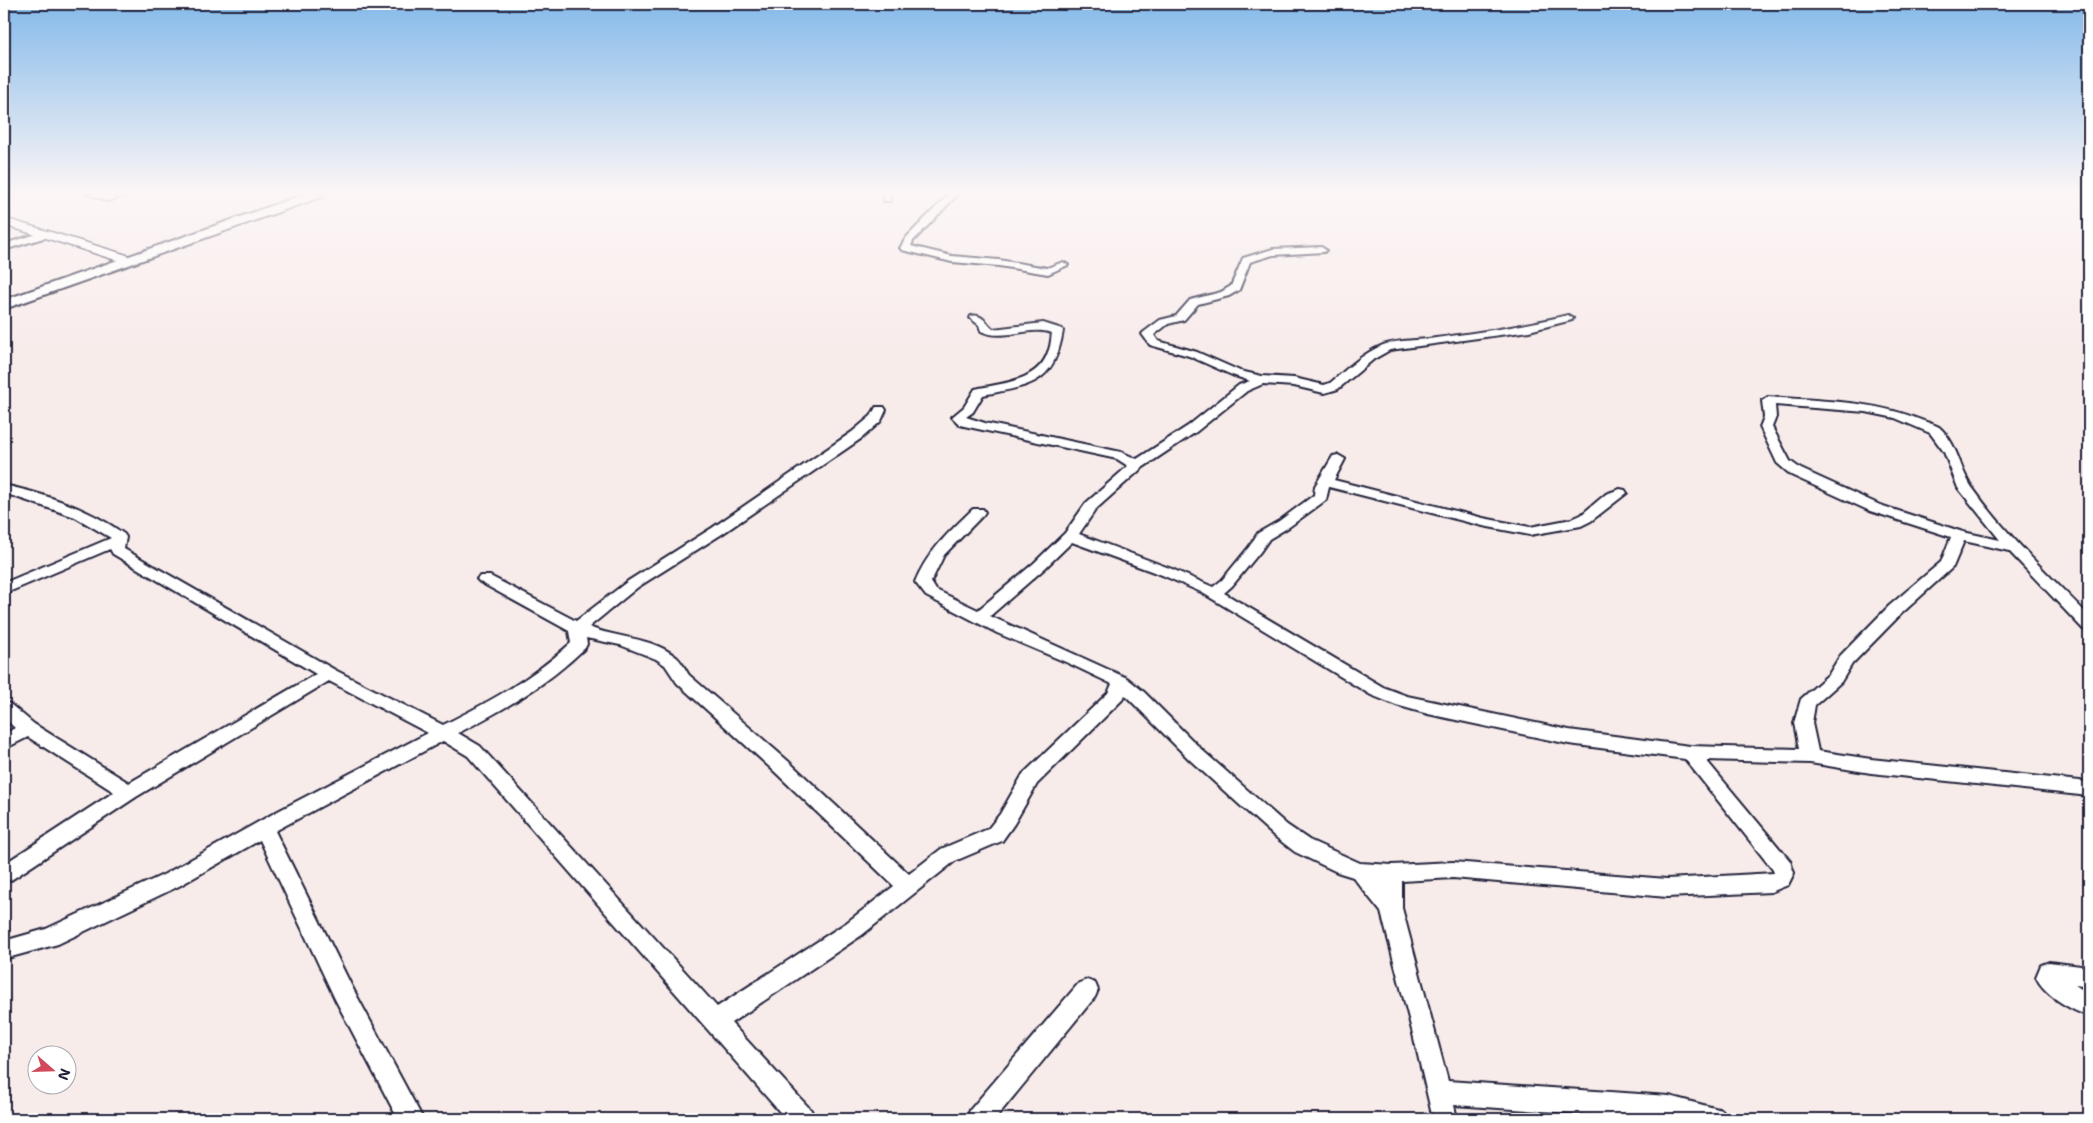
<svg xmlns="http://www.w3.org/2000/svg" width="2093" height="1123" viewBox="0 0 2093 1123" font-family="'Shantell Sans',sans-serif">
  <rect width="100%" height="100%" fill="#f8eceb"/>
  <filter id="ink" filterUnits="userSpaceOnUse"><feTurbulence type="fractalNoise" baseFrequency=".02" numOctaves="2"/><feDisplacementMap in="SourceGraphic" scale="10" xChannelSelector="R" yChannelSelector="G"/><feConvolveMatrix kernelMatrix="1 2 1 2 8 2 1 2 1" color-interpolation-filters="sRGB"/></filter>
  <g filter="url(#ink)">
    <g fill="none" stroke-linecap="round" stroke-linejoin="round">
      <defs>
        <g id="minor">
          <polygon points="86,193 108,195 131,193 108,201"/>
          <polygon points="883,193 891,193 890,201 884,201"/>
          <polygon points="950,193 959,193 913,241 911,246 952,256 999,260 1047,268 1063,262 1068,265 1048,274 999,266 952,262 902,250 900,248 906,238"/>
          <polygon points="47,231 52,234 50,236 4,250 4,244"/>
          <path d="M1321,247L1326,250L1324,252L1273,255L1250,262L1239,290L1229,296L1198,304L1184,320L1168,324L1154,335L1158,341L1197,352L1240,371L1262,376L1294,378L1324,385L1330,383C1346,370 1363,353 1383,345C1400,339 1418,341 1436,338C1480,332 1524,326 1568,315L1573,318L1572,320L1529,331L1390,350L1374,359L1338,389L1328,392L1324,393L1294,386L1263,384L1247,391L1196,432L1142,468L1096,509L1079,534L1172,569L1213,587L1222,580L1249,547L1258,533L1279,521L1314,495L1315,486L1333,456L1338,455L1345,459L1334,480L1483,518L1530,527L1572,519L1581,515L1606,494L1620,489L1625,490L1627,493L1591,521L1581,526L1530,535L1483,526L1329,487L1326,500L1289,527L1269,539L1260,552L1232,586L1224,593L1383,687L1407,696L1569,730L1690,746L1799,749L1794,723L1801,699L1829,674L1840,656L1889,606L1941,562L1951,537L1870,511L1791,475L1777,463L1760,427L1764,417L1762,401L1768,397C1819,401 1873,400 1921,420C1926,422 1934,424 1939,427C1958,443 1960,472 1974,490C2007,536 2049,575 2089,616V630L2083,629L2009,551L1964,541L1953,567L1901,614L1852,664L1841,682L1815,705L1812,723L1818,751L1871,759L2089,782V796L1871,773L1810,763L1706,760L1790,861L1794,873L1788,885L1771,892L1667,897L1453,878L1402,881V908L1448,1081L1669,1096L1722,1110L1725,1119H1658L1454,1105L1457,1119H1433L1413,1034L1381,912L1353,877L1337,872L1295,852L1273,835L1190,760L1125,695L1122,700L1037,784L1014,824L1002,841L955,861L862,935L731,1023L811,1110L814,1119H786L468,756L443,741L275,831L351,985L423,1119H398L335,999L260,840L179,886L58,944L4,959V941L46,929L165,874L278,811L428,733L329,681L136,797L11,880L4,882V864L114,792L28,737L4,749V734L15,728L4,718V702L10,704L34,724L129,783L316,674L113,554L110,549L4,594V583L111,538L75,517L4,493V485C45,494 90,509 124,534L126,537L124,549L335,670L443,725C491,701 530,680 571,643L569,631L480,582L477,579L480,576H490L576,621L628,581L712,528L852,432L871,416L876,407H884L886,410L881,421L862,438L722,534L638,587L589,627C616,638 651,637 675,656C681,660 685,669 689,675L788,761L909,874L941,849L988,829L1000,814L1023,774L1108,693L1112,684L1068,663L997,633L926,596L915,582C927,552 950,531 973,509H983L985,512L983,515L944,555L931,582L936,590L978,610L1034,563L1065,533L1086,503L1128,466L1117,459L964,426L960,425L952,417L964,407L975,389C1001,383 1038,382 1048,352C1051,346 1051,339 1052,333C1029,325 1003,342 981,331L979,325L970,318L971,316C982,313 986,323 993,329L1043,323L1062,329L1063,331C1054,385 1031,385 983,395L973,412L966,417L985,423L1121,452L1137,459L1188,426L1239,385L1250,381L1232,375L1189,356L1150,345L1142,334L1144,332L1160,320L1176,316L1190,300L1221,292L1231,286L1243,258L1273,249ZM1775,405L1866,412L1895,418L1930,433L1944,452L1958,488L2000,540L1963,532L1880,505L1801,469L1790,461L1772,427L1776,417ZM1072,542L1162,575L1201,592L1371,695L1396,705L1428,714L1569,744L1685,759L1773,870L1774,873L1667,879L1453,862L1392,865L1360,863L1309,840L1287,825L1202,750L1144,692L1127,678L990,616L1044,569ZM586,638L620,645L656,659L665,665L677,683L774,771L894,886L846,923L717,1007L480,746L458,733C508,707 544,687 585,648L587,644Z"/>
          <path d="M2049,962L2089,967V987L2075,985L2089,994V1016C2071,1010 2044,995 2036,977L2041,965Z"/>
          <polygon points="1087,980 1095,983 1098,990 1095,997 995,1119 967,1119 970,1110 1079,983"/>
        </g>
        <polygon id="tertiary" points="4,218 127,255 129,258 123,262 119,261 4,225"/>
        <polygon id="secondary" points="308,193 326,193 324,196 4,309 4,300"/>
      </defs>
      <use href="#minor" stroke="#22223b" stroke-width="4"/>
      <use href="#tertiary" stroke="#22223b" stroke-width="3"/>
      <use href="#secondary" stroke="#22223b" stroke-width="4"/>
      <use href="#minor" fill="#fff" fill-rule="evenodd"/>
      <use href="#tertiary" fill="#fff" fill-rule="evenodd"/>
      <use href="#secondary" fill="#fff" fill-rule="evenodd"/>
    </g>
  </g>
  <linearGradient id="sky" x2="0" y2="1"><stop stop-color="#85baea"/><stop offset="0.55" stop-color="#fcf6f6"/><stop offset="1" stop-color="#fcf6f6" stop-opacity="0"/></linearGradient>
  <rect width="2093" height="350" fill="url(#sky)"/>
  <rect width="2093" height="1123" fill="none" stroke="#fff" stroke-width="20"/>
  <rect x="10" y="10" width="2073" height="1103" fill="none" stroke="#22223b" stroke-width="2" filter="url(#ink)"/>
  <g transform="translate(52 1070) rotate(110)"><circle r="24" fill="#ffffff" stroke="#a7a7b1"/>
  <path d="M0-4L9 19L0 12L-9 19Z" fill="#d1495b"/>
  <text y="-8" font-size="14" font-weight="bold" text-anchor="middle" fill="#22223b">N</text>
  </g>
</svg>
